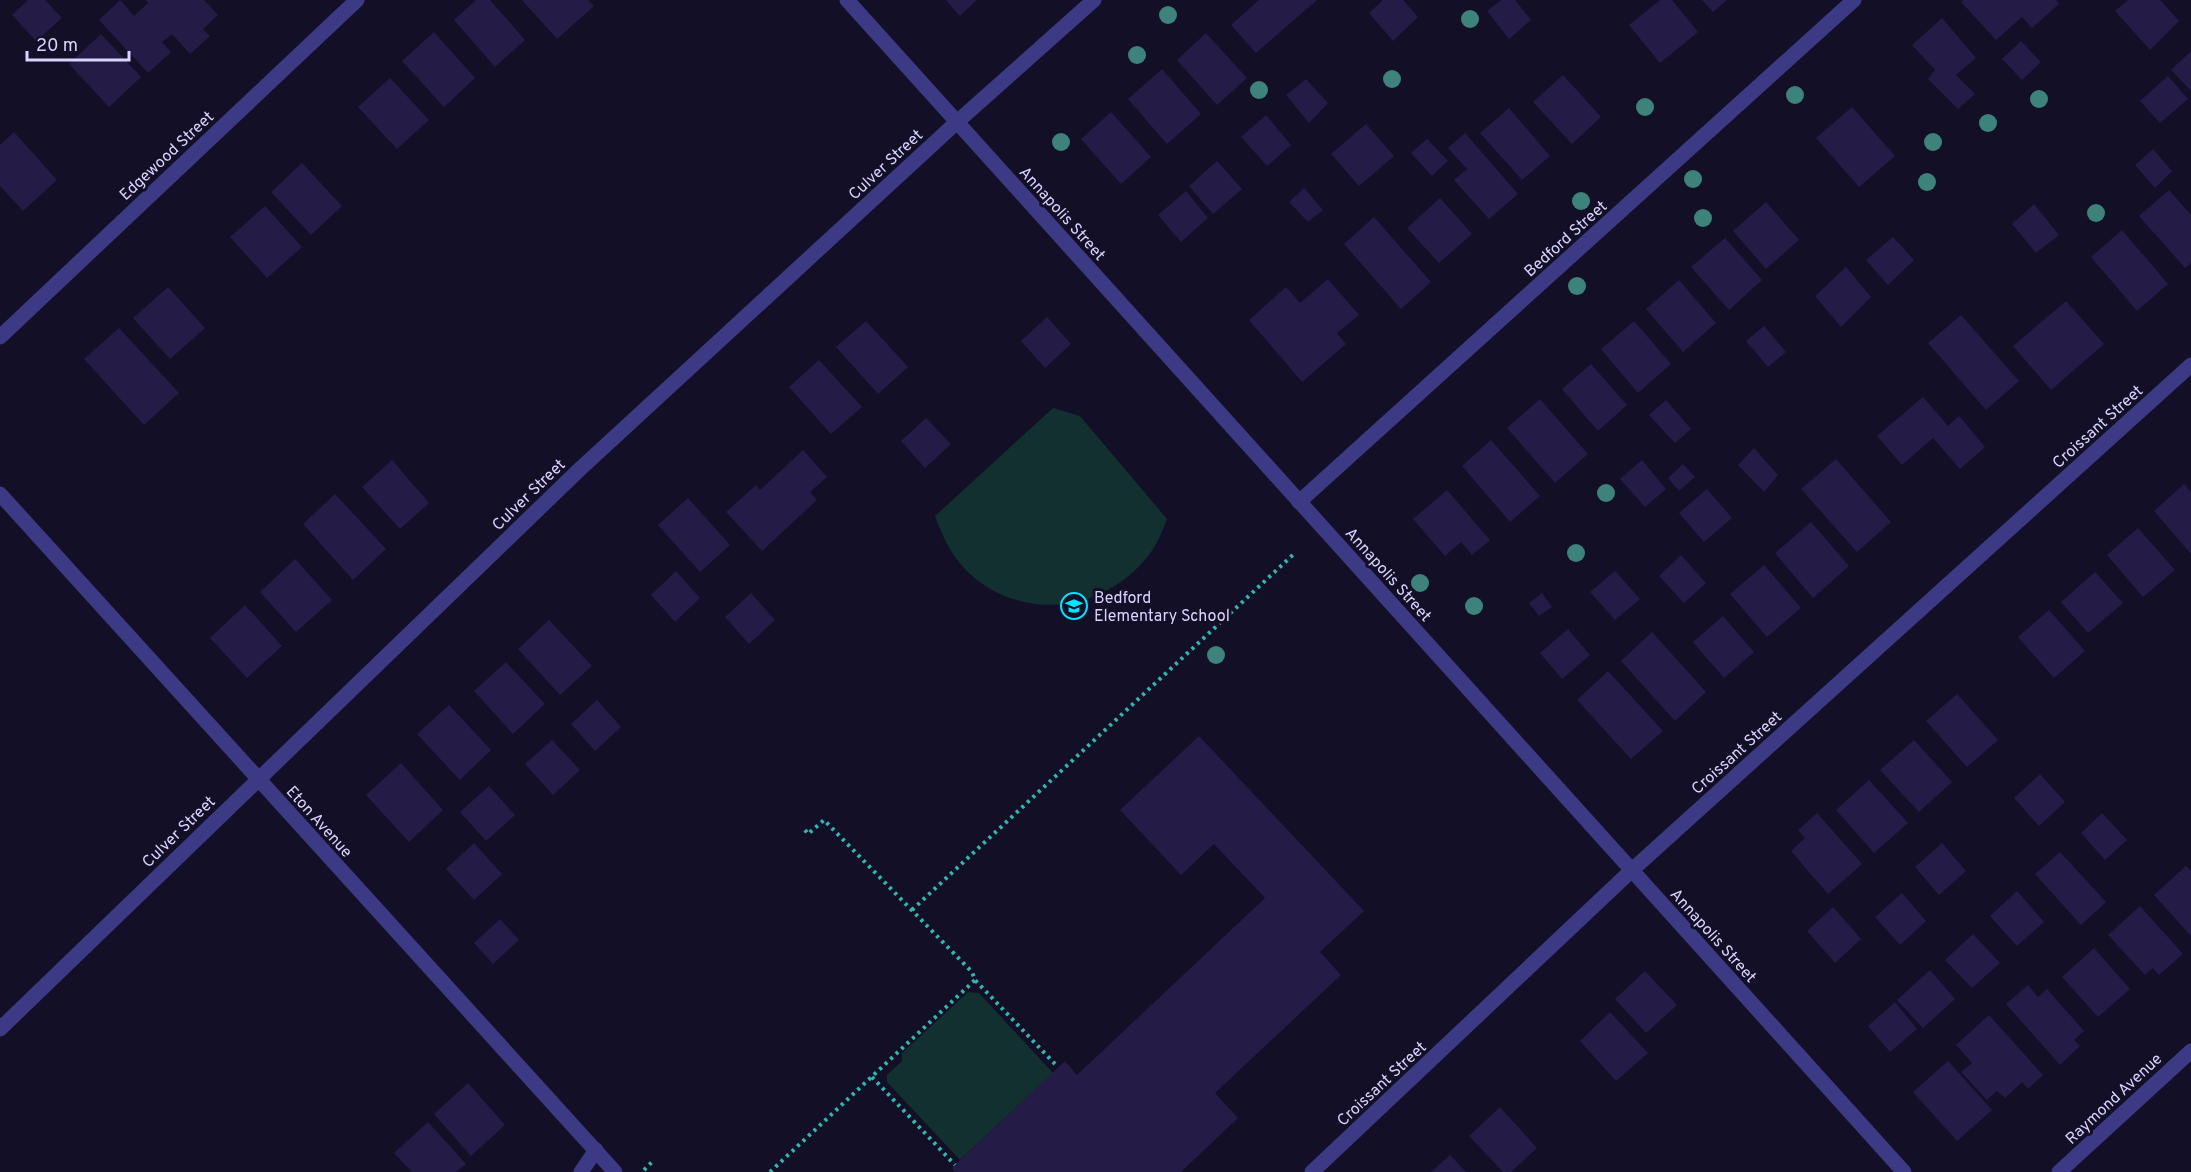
<svg xmlns="http://www.w3.org/2000/svg" width="2191" height="1172" viewBox="0 0 2191 1172" font-family="Overpass,sans-serif">
  <rect width="100%" height="100%" fill="#130f26"/>
  <g fill="#12302f">
    <path d="M1053,408L1080,416L1167,519C1162,532 1157,545 1148,556C1103,614 1016,623 964,568C950,553 942,535 935,516Z"/>
    <polygon points="968,992 979,993 1053,1073 960,1160 887,1082 887,1075 902,1061 902,1053"/>
  </g>
  <g fill="#241b47">
    <polygon points="28,0 45,0 62,18 36,41 12,15"/>
    <polygon points="120,0 134,16 148,3 146,0 204,0 218,15 203,29 210,36 190,54 172,34 162,42 171,52 148,73 99,20"/>
    <polygon points="476,0 490,0 525,40 495,67 454,20"/>
    <polygon points="522,0 588,0 594,6 557,39"/>
    <polygon points="946,0 977,0 960,16"/>
    <polygon points="1259,0 1317,0 1256,53 1231,25"/>
    <polygon points="1383,0 1403,0 1418,17 1393,41 1369,13"/>
    <polygon points="1501,0 1515,0 1531,20 1509,39 1487,11"/>
    <polygon points="1660,0 1672,0 1698,32 1660,63 1629,25"/>
    <polygon points="1702,0 1727,0 1713,12"/>
    <polygon points="1963,0 2056,0 2059,4 2032,28 2022,17 1996,40 1961,2"/>
    <polygon points="2128,0 2160,0 2179,21 2150,50 2115,11"/>
    <polygon points="1942,18 1976,58 1956,75 1975,94 1958,109 1928,79 1935,70 1912,45"/>
    <polygon points="434,32 475,78 444,107 402,61"/>
    <polygon points="1206,33 1247,78 1217,105 1177,60"/>
    <polygon points="101,34 141,77 109,107 69,64"/>
    <polygon points="2021,41 2041,62 2022,80 2002,59"/>
    <polygon points="2191,51 2191,91 2171,70"/>
    <polygon points="1162,69 1201,114 1167,144 1128,99"/>
    <polygon points="1563,75 1601,117 1572,144 1533,102"/>
    <polygon points="2168,76 2188,99 2160,123 2140,101"/>
    <polygon points="390,78 429,120 397,149 358,107"/>
    <polygon points="1306,79 1328,103 1309,123 1286,95"/>
    <polygon points="1852,107 1895,156 1859,187 1816,138"/>
    <polygon points="1509,108 1550,156 1522,180 1480,133"/>
    <polygon points="1111,112 1151,157 1121,184 1081,139"/>
    <polygon points="1266,115 1291,145 1267,166 1241,137"/>
    <polygon points="1366,124 1394,156 1359,186 1331,154"/>
    <polygon points="14,132 57,180 23,211 0,186 0,145"/>
    <polygon points="1465,133 1518,194 1489,219 1454,180 1467,169 1448,148"/>
    <polygon points="1427,139 1448,161 1432,176 1411,153"/>
    <polygon points="2153,149 2172,171 2155,188 2135,165"/>
    <polygon points="1217,161 1242,189 1213,214 1189,186"/>
    <polygon points="302,163 342,206 311,235 271,192"/>
    <polygon points="1304,188 1323,210 1308,222 1289,202"/>
    <polygon points="2169,190 2191,215 2191,263 2185,268 2139,216"/>
    <polygon points="1186,191 1208,218 1181,242 1158,215"/>
    <polygon points="1440,198 1472,234 1439,263 1407,228"/>
    <polygon points="1766,202 1799,240 1766,269 1733,231"/>
    <polygon points="2034,204 2059,235 2036,253 2012,224"/>
    <polygon points="265,206 302,247 267,278 230,237"/>
    <polygon points="1374,217 1431,282 1401,309 1344,244"/>
    <polygon points="2122,230 2168,284 2137,311 2091,257"/>
    <polygon points="1893,237 1914,260 1888,285 1866,260"/>
    <polygon points="1725,238 1762,280 1729,310 1691,267"/>
    <polygon points="1846,267 1871,297 1841,327 1815,296"/>
    <polygon points="1328,279 1359,315 1337,333 1346,344 1302,382 1249,320 1286,287 1300,303"/>
    <polygon points="1679,280 1716,323 1683,352 1646,309"/>
    <polygon points="168,287 205,328 170,359 133,318"/>
    <polygon points="2066,301 2104,344 2051,390 2013,346"/>
    <polygon points="1961,315 2019,381 1986,410 1928,343"/>
    <polygon points="1047,317 1071,344 1045,368 1021,341"/>
    <polygon points="866,321 908,367 878,394 836,347"/>
    <polygon points="1634,321 1671,364 1638,393 1601,349"/>
    <polygon points="1764,326 1786,352 1768,367 1746,341"/>
    <polygon points="119,328 179,393 144,425 84,359"/>
    <polygon points="819,360 862,407 831,434 789,387"/>
    <polygon points="1591,364 1627,405 1598,431 1562,389"/>
    <polygon points="1923,397 1948,426 1959,416 1985,447 1960,469 1933,438 1902,465 1877,436"/>
    <polygon points="1540,399 1588,454 1555,483 1507,428"/>
    <polygon points="1666,400 1691,429 1675,443 1649,415"/>
    <polygon points="926,418 951,444 925,468 901,441"/>
    <polygon points="1491,440 1540,496 1510,522 1462,466"/>
    <polygon points="1754,448 1778,475 1764,492 1738,465"/>
    <polygon points="803,450 827,477 810,492 817,500 762,551 726,512 756,485 760,490"/>
    <polygon points="1836,459 1891,522 1857,552 1801,489"/>
    <polygon points="392,460 429,503 400,529 362,487"/>
    <polygon points="1642,460 1666,489 1645,507 1620,479"/>
    <polygon points="1683,464 1695,477 1679,491 1668,478"/>
    <polygon points="2184,484 2191,492 2191,554 2154,511"/>
    <polygon points="1707,489 1732,518 1704,542 1679,513"/>
    <polygon points="1447,490 1490,540 1472,555 1461,542 1445,556 1413,519"/>
    <polygon points="335,494 386,549 353,580 303,524"/>
    <polygon points="688,498 730,545 700,572 658,525"/>
    <polygon points="1811,522 1849,566 1813,598 1775,553"/>
    <polygon points="2138,528 2175,570 2143,597 2107,555"/>
    <polygon points="1681,555 1706,583 1684,603 1659,576"/>
    <polygon points="295,559 332,600 296,632 260,592"/>
    <polygon points="1764,565 1801,608 1767,637 1730,594"/>
    <polygon points="676,571 700,598 675,622 651,595"/>
    <polygon points="1615,571 1640,599 1615,620 1590,592"/>
    <polygon points="2095,572 2123,603 2088,633 2061,602"/>
    <polygon points="751,593 775,620 749,644 725,617"/>
    <polygon points="1542,593 1552,607 1539,616 1529,603"/>
    <polygon points="245,605 282,646 247,678 210,638"/>
    <polygon points="2049,610 2085,651 2054,678 2018,637"/>
    <polygon points="1723,616 1754,652 1724,678 1693,642"/>
    <polygon points="549,620 592,666 560,695 518,649"/>
    <polygon points="1568,629 1590,655 1562,679 1540,653"/>
    <polygon points="1652,632 1706,692 1675,721 1621,661"/>
    <polygon points="506,662 545,704 513,734 474,691"/>
    <polygon points="1608,671 1663,731 1631,759 1577,700"/>
    <polygon points="1957,694 1998,740 1967,767 1926,721"/>
    <polygon points="597,700 621,727 595,751 571,724"/>
    <polygon points="449,705 491,750 460,780 417,734"/>
    <polygon points="1199,736 1364,911 1320,952 1341,975 1215,1093 1238,1118 1181,1172 955,1172 952,1168 955,1165 1065,1061 1077,1075 1265,898 1214,844 1181,875 1120,810"/>
    <polygon points="552,740 580,770 553,795 525,764"/>
    <polygon points="1914,740 1952,782 1919,812 1880,770"/>
    <polygon points="401,763 443,810 409,842 366,795"/>
    <polygon points="2040,774 2065,802 2039,826 2014,798"/>
    <polygon points="1869,780 1908,823 1874,853 1836,810"/>
    <polygon points="489,786 515,815 486,841 460,812"/>
    <polygon points="1817,813 1862,864 1828,894 1791,851 1805,838 1798,830"/>
    <polygon points="2102,813 2127,840 2105,860 2081,833"/>
    <polygon points="474,843 502,874 474,900 446,869"/>
    <polygon points="1942,843 1966,871 1939,895 1915,867"/>
    <polygon points="2060,852 2106,902 2081,925 2035,874"/>
    <polygon points="2186,866 2191,871 2191,936 2154,895"/>
    <polygon points="2017,891 2044,922 2017,946 1990,916"/>
    <polygon points="1902,893 1926,921 1900,945 1875,917"/>
    <polygon points="2140,906 2183,954 2159,975 2153,968 2145,975 2108,935"/>
    <polygon points="1833,907 1861,939 1835,963 1807,931"/>
    <polygon points="500,919 519,940 493,964 474,943"/>
    <polygon points="1973,934 2000,963 1972,988 1945,960"/>
    <polygon points="2094,948 2130,989 2098,1017 2062,977"/>
    <polygon points="1930,970 1955,999 1923,1028 1897,1000"/>
    <polygon points="1645,971 1677,1005 1646,1033 1615,999"/>
    <polygon points="2028,985 2038,997 2047,989 2084,1031 2074,1040 2080,1046 2060,1065 2006,1004"/>
    <polygon points="1895,1002 1917,1029 1890,1052 1868,1026"/>
    <polygon points="1610,1012 1648,1053 1616,1081 1580,1041"/>
    <polygon points="1989,1015 2043,1075 2028,1089 2022,1082 2005,1098 1997,1091 1987,1100 1961,1072 1972,1063 1956,1045"/>
    <polygon points="1948,1061 1992,1110 1957,1141 1913,1092"/>
    <polygon points="468,1083 505,1125 471,1156 434,1114"/>
    <polygon points="1500,1107 1537,1148 1511,1172 1503,1172 1469,1136"/>
    <polygon points="428,1122 466,1164 456,1172 412,1172 394,1153"/>
    <polygon points="1450,1155 1466,1172 1431,1172"/>
  </g>
  <g fill="none" stroke-linecap="round" stroke-linejoin="round">
    <g stroke="#2fb8b0" stroke-width="4" stroke-dasharray="3 4.5" stroke-linecap="butt">
      <polyline points="805,830 808,834 824,820 972,972 975,980 1055,1064"/>
      <polyline points="912,910 1296,552"/>
      <polyline points="872,1077 955,1165"/>
      <polyline points="644,1170 652,1162"/>
      <polyline points="770,1172 975,980"/>
    </g>
    <g stroke="#3d3a85" stroke-width="15">
      <polyline points="0,337 357,0"/>
      <polyline points="0,494 615,1172"/>
      <polyline points="1299,502 1854,0"/>
      <polyline points="0,1029 580,469 957,122 1094,0"/>
      <polyline points="581,1172 596,1150"/>
      <polyline points="1312,1172 1632,870 2191,365"/>
      <polyline points="2059,1172 2191,1051"/>
    </g>
    <polyline stroke="#3d3a85" stroke-width="15" points="847,0 1904,1172"/>
  </g>
  <g fill="#3d827b">
    <circle cx="1168" cy="15" r="9"/>
    <circle cx="1470" cy="19" r="9"/>
    <circle cx="1137" cy="55" r="9"/>
    <circle cx="1392" cy="79" r="9"/>
    <circle cx="1259" cy="90" r="9"/>
    <circle cx="1795" cy="95" r="9"/>
    <circle cx="2039" cy="99" r="9"/>
    <circle cx="1645" cy="107" r="9"/>
    <circle cx="1988" cy="123" r="9"/>
    <circle cx="1061" cy="142" r="9"/>
    <circle cx="1933" cy="142" r="9"/>
    <circle cx="1693" cy="179" r="9"/>
    <circle cx="1927" cy="182" r="9"/>
    <circle cx="1581" cy="201" r="9"/>
    <circle cx="2096" cy="213" r="9"/>
    <circle cx="1703" cy="218" r="9"/>
    <circle cx="1577" cy="286" r="9"/>
    <circle cx="1606" cy="493" r="9"/>
    <circle cx="1576" cy="553" r="9"/>
    <circle cx="1420" cy="583" r="9"/>
    <circle cx="1474" cy="606" r="9"/>
    <circle cx="1216" cy="655" r="9"/>
  </g>
  <defs>
    <symbol id="school-ring" viewBox="-11 -11 22 22"><circle r="9.5" fill="#130f26" stroke="#00e5ff" stroke-width="1.5"/><path d="M0-5L7-2L0 1L-7-2ZM-4 1L0 2.5L4 1V4Q0 6-4 4Z" fill="#00e5ff"/></symbol>
  </defs>
  <g fill-rule="evenodd">
    <use href="#school-ring" x="1059" y="591" width="30" height="30"/>
  </g>
  <g text-anchor="middle" stroke-width="6" stroke-linejoin="round" paint-order="stroke">
    <g font-size="16" fill="#d9d4ff" stroke="#130f26">
      <text transform="translate(166 155) rotate(-43)" y="6">Edgewood Street</text>
      <text transform="translate(885 164) rotate(-43)" y="6">Culver Street</text>
      <text transform="translate(1063 213) rotate(48)" y="6">Annapolis Street</text>
      <text transform="translate(1565 238) rotate(-42)" y="6">Bedford Street</text>
      <text transform="translate(2097 426) rotate(-42)" y="6">Croissant Street</text>
      <text transform="translate(528 494) rotate(-44)" y="6">Culver Street</text>
      <text transform="translate(1389 574) rotate(48)" y="6">Annapolis Street</text>
      <text transform="translate(1736 752) rotate(-42)" y="6">Croissant Street</text>
      <text transform="translate(320 821) rotate(48)" y="6">Eton Avenue</text>
      <text transform="translate(178 831) rotate(-44)" y="6">Culver Street</text>
      <text transform="translate(1714 935) rotate(48)" y="6">Annapolis Street</text>
      <text transform="translate(1381 1083) rotate(-43)" y="6">Croissant Street</text>
      <text transform="translate(2113 1098) rotate(-43)" y="6">Raymond Avenue</text>
    </g>
    <g font-size="16" fill="#d9d4ff" stroke="#130f26" text-anchor="start">
      <text x="1094" y="603">Bedford<tspan x="1094" dy="18">Elementary School</tspan></text>
    </g>
  </g>
  <path d="M27 51v9h102v-9" fill="none" stroke="#d9d4ff" stroke-width="3"/>
  <text x="36" y="51" font-size="18" fill="#d9d4ff" stroke="#130f26" stroke-width="4.5" paint-order="stroke">20 m</text>
</svg>
